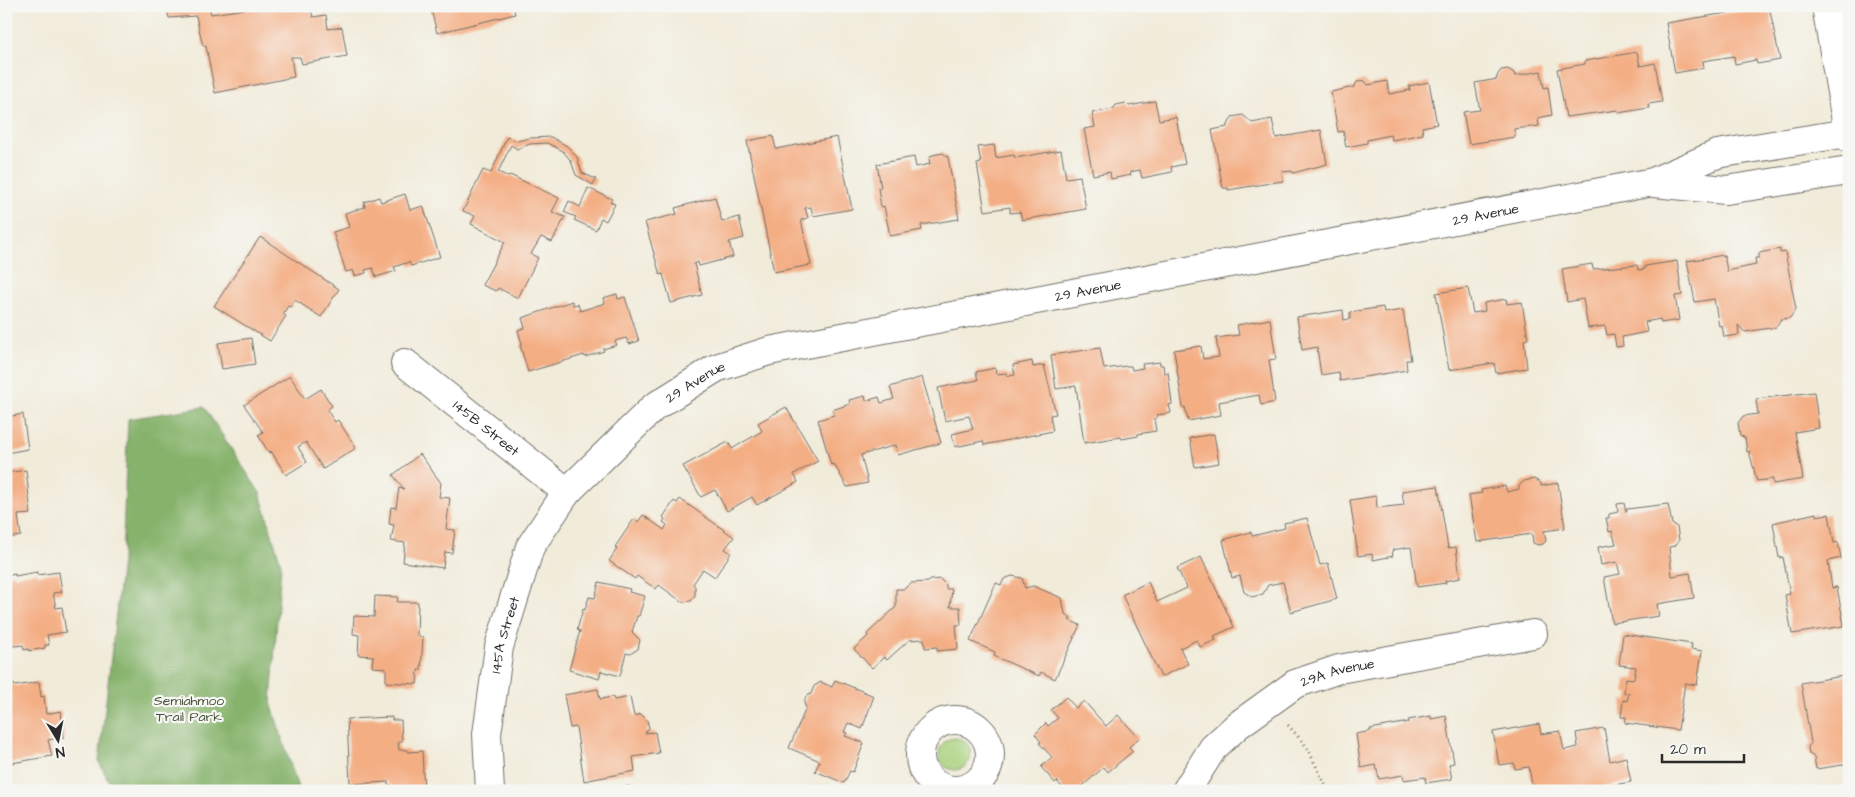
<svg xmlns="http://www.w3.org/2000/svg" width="1855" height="797" viewBox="0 0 1855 797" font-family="'Architects Daughter',sans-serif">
  <rect width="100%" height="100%" fill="#f6f6f2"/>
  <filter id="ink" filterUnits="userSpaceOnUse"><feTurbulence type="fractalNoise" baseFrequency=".02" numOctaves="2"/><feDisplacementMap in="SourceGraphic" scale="10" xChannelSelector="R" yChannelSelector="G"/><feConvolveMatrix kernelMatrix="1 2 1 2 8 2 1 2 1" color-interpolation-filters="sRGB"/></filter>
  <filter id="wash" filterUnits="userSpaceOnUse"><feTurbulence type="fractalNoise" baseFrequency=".0096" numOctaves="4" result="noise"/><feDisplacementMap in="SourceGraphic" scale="20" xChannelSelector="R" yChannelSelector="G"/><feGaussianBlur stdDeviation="1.12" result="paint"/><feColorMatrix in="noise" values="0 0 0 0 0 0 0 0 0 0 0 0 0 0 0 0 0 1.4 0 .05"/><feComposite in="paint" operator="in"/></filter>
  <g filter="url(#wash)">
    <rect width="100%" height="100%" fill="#f1ebd9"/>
    <circle fill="#a8d17c" stroke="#6a7e54" cx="955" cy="754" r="16"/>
    <polygon fill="#86b36c" stroke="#586f4c" points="204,407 260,493 281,564 271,703 299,791 114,791 99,762 122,561 128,419"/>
    <g id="blocks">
      <g fill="#f4ae84">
        <polygon points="166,6 209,6 211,14 267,6 310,6 313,17 326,15 328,29 342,27 347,56 302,64 300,57 291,57 294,77 215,93 206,46 203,46 196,16 169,18"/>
        <polygon points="430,6 513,6 515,14 437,33"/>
        <polygon points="1769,6 1780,60 1757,64 1756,60 1735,64 1734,56 1703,61 1704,68 1675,73 1666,23"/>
        <polygon points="1637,52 1640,66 1655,63 1662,102 1648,104 1649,108 1618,113 1618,110 1566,117 1557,69 1585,64 1585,61"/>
        <polygon points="1508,69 1514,73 1515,76 1541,71 1544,88 1548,87 1552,115 1538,118 1539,126 1514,129 1515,137 1469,144 1463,112 1480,110 1475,83 1497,79 1497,76 1501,70"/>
        <polygon points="1364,80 1368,85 1387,81 1389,94 1410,90 1409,86 1429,82 1437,124 1422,127 1423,134 1392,140 1390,135 1367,140 1367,143 1346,147 1343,131 1338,132 1331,92 1354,87 1357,82"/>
        <polygon points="1155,101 1159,120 1176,117 1185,164 1171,167 1172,172 1142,178 1140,170 1130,172 1131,175 1111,179 1110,172 1093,175 1084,129 1095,127 1092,113 1113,109 1116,105 1126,103 1129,106"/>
        <polygon points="1243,115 1252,123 1272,119 1276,138 1321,130 1327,164 1293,173 1292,171 1282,172 1283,181 1228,190 1228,188 1223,188 1212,130 1227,127 1232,117"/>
        <polygon points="773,136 776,149 837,137 852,209 813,216 811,207 805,208 808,218 801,220 811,265 774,272 747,141"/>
        <polygon points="507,137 517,141 530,138 551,137 567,146 577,157 582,173 596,179 593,185 576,175 571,161 563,151 547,143 530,144 517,149 511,145 498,172 509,177 510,175 559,198 552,212 565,217 552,242 541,237 531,254 538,258 518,298 498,288 496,291 482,285 505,242 471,224 475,216 463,211 483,170 491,173"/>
        <polygon points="994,145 996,158 1014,155 1015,158 1061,150 1066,178 1080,176 1086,209 1022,220 1020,212 1010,213 1010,207 985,211 977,164 981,163 978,147"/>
        <polygon points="943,153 948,157 959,219 921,225 922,230 890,236 884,206 881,207 878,188 881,188 877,164 914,157 916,167 930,164 929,159 932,155"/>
        <polygon points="588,188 612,199 610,202 615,204 606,221 601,218 596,230 574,220 576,217 564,212 569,201 580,207"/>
        <polygon points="405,194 410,210 423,206 440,257 411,266 409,262 394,267 396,271 376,277 373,268 365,270 366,273 355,276 353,270 346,272 333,232 349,227 345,213 365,207 364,202 379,197 381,202"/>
        <polygon points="715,197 722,222 739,217 744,238 729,242 733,257 699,266 698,262 694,264 702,295 671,303 663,274 660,275 645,222 677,214 675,208"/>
        <polygon points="260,237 339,289 321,317 295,300 291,307 288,306 283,314 286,316 270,341 214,306"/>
        <polygon points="1780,249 1780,253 1785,252 1796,309 1790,318 1781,319 1776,327 1745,332 1738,325 1739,335 1724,337 1722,325 1719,326 1714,299 1695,302 1687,261 1724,255 1727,271 1756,265 1755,258 1759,258 1759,253"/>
        <polygon points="1677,261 1682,295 1675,296 1679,320 1661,323 1660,319 1645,322 1647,332 1622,337 1623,346 1616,347 1614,334 1607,335 1605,326 1588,328 1583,299 1567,302 1562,269 1592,264 1593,269 1637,265 1638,270 1645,269 1645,266"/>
        <polygon points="1468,288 1473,313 1485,311 1484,303 1506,299 1507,304 1522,302 1528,339 1524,340 1527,368 1496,373 1494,363 1449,370 1436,293"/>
        <polygon points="617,294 618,299 625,297 639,341 629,344 626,338 615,341 617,345 603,349 604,351 585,357 584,355 528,372 520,345 522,344 518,330 525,328 522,318 572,301 573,305 578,304 580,311 605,303 603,298"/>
        <polygon points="1383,307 1384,313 1403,310 1411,360 1406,360 1407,370 1340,381 1339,372 1321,375 1317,347 1302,350 1297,317 1343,310 1344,320 1350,319 1350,312"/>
        <polygon points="1270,319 1276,359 1269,360 1275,402 1261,405 1259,395 1219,402 1221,415 1188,421 1185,407 1183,408 1174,350 1201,346 1203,359 1219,357 1216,338 1239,335 1237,325"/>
        <polygon points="251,338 255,364 222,369 218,343"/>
        <polygon points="1100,348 1104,369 1127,366 1131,366 1132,370 1143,368 1142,364 1160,362 1160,365 1163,365 1164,373 1168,372 1172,404 1169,405 1171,413 1157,415 1157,418 1154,419 1156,431 1138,434 1138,436 1122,439 1121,437 1084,443 1076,386 1056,389 1051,355"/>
        <polygon points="1032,361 1033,367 1044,365 1056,414 1050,415 1053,431 984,445 983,441 955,447 952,434 973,429 969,416 945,421 938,388 978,380 976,372 995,368 996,374 1007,373 1007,376 1015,375 1013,365"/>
        <polygon points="290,376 305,399 321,389 332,406 327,410 335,422 338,420 356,448 323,469 306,442 298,447 307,462 286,475 271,451 269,453 258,435 263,432 244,405"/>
        <polygon points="922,377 941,443 898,455 896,445 861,455 868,483 847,487 834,464 831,465 818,420 834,415 832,410 850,404 849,400 865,396 866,401 879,397 881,403 894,399 890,387"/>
        <polygon points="1814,392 1819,428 1795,432 1803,479 1773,484 1773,479 1757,481 1749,451 1747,452 1745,438 1740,435 1738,423 1743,416 1758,414 1756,399"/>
        <polygon points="786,407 818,461 794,474 798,482 757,505 752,497 727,511 715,490 701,497 683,466 728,442 732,449 762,431 758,423"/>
        <polygon points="23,414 28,449 6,453 6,417"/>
        <polygon points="1214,434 1219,463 1195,467 1190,438"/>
        <polygon points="420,454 441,483 439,497 450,498 446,529 455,530 452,553 445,552 443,568 403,562 405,543 391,541 394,525 389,524 391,507 396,508 399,488 404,489 393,475"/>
        <polygon points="26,470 31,514 18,515 21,536 6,538 6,473"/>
        <polygon points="1534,479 1541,483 1541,486 1558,483 1565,528 1544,531 1546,541 1543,544 1538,545 1533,543 1532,534 1477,542 1469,495 1482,493 1481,490 1505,486 1507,492 1519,489 1519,486 1524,481"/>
        <polygon points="1438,486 1448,548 1456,547 1460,578 1445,581 1446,583 1417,587 1411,547 1392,550 1393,556 1373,560 1372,554 1358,556 1350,500 1376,496 1377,508 1404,505 1402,491"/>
        <polygon points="680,499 734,537 725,549 731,553 715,577 703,569 693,584 695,586 695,595 691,601 682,602 659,585 656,589 637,576 635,579 609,561 617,549 615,547 634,519 638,522 643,515 664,530 667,525 663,522 665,519 663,517 674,501 677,503"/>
        <polygon points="1624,503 1626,512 1627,511 1627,509 1668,504 1672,524 1677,527 1679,540 1675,546 1669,547 1672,576 1690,573 1694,598 1657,604 1659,616 1612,623 1604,577 1620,574 1617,562 1601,565 1598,547 1616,544 1612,531 1609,532 1606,518 1609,518 1609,514 1618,512 1617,504"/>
        <polygon points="1816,513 1816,516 1829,514 1834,543 1838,542 1841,558 1828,561 1832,588 1837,587 1844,626 1792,634 1785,595 1790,594 1783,557 1779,558 1773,523"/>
        <polygon points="1307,518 1320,565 1328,563 1337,599 1291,612 1283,582 1268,585 1263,594 1252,597 1244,592 1240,576 1232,578 1223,540 1251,532 1252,536 1285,528 1284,523"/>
        <polygon points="1201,557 1234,627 1214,636 1216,640 1200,647 1197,640 1180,648 1188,664 1161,677 1122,595 1148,582 1157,602 1187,588 1177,568"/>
        <polygon points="37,572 37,575 59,572 62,592 53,593 56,608 62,607 66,632 47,635 49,645 45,645 45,648 29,651 29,649 24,650 23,645 6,647 6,576 15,574 15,576"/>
        <polygon points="1012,576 1022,578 1025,588 1033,586 1062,598 1065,614 1071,617 1069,620 1080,625 1055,679 1041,672 1039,676 994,656 995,652 970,641 996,583 1001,585 1004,579"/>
        <polygon points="940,579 946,585 946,589 952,589 950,607 960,607 961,625 956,625 958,649 937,651 937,647 925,648 924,639 909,640 887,660 884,657 872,668 854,649 868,636 867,634 896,607 896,589 904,589 911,583 928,582 931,580"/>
        <polygon points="599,582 630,589 629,592 645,596 639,616 637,616 632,632 640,640 638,649 630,654 626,653 620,676 601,671 599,679 569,670 580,631 577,630 583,609 585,610 589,597 595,598"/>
        <polygon points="375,596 398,597 397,602 418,602 417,636 423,637 421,670 418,670 417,684 386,682 386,668 372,667 373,656 358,655 359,635 353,634 354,616 374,617"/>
        <polygon points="1623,634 1692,644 1691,649 1702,651 1697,685 1685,683 1678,730 1625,723 1626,717 1621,717 1623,700 1627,701 1629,693 1624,693 1626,678 1634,679 1636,667 1619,665"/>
        <polygon points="1849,675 1849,764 1816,769 1814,757 1809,754 1808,747 1811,743 1801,683"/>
        <polygon points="835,680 874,696 862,729 848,723 844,732 847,733 845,736 864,743 853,772 850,771 844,783 815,771 820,761 789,748 806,708 804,703 806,696 811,694 814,686 821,682 832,687"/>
        <polygon points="39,682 41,697 44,696 46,714 61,711 64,737 48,740 52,756 6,764 6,686 14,684 15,686"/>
        <polygon points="598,689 600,699 613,697 614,700 630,697 634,716 641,714 647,720 649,728 645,733 655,732 659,753 633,757 635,771 584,781 576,727 570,728 564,695"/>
        <polygon points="1066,697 1076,708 1084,701 1106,726 1118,715 1139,738 1129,747 1133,751 1108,772 1104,767 1077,791 1065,791 1057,781 1055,783 1041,767 1052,757 1039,743 1041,742 1035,734 1046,723 1048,726 1058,718 1051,710"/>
        <polygon points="1431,716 1431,719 1446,716 1454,763 1449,764 1452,779 1426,783 1425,777 1404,780 1403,775 1379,779 1376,765 1361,768 1356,734 1371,731 1370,729 1409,722 1408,720"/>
        <polygon points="392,717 392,720 401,720 402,742 398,742 399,750 408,750 408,752 422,751 424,791 391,791 391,785 388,785 388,782 350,784 347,719"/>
        <polygon points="1539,724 1541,734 1560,731 1564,750 1578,747 1576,733 1604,728 1610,761 1626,757 1631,782 1581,791 1533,791 1529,767 1515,769 1514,763 1499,765 1493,732"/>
        <polygon points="629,786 630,791 605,791 605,790"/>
      </g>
    </g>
  </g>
  <g filter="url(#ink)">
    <use href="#blocks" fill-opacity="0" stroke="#706e68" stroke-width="1"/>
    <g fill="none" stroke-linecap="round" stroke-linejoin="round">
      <defs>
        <g id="minor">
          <polyline points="1654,183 1726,190 1849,171"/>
          <path id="s1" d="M405,363L567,492"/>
          <circle cx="955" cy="755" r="35"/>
          <path id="s2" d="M490,791L487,734L499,647L530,547L567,492L654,407L716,368L769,351L1653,182L1717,154L1848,133"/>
          <path id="s3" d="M1186,791L1213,748L1238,725L1295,684L1339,669L1533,634"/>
        </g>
        <polyline id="tertiary" points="1826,6 1849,138"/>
      </defs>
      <use href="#minor" stroke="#706e68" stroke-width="30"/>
      <use href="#tertiary" stroke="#706e68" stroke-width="30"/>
      <polyline stroke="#706e68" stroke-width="3" stroke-dasharray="1 4" stroke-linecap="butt" points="1288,725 1307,747 1325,785 1331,791"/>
      <use href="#minor" stroke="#fff" stroke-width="28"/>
      <use href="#tertiary" stroke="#fff" stroke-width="28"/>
    </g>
  </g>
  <g text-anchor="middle" stroke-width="4.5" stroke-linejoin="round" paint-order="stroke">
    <g font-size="14" fill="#2b2b2b" stroke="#f6f6f2">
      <text dy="5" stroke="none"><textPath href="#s2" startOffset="1296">29 Avenue</textPath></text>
      <text dy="5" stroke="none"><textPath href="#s2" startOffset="891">29 Avenue</textPath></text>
      <text dy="5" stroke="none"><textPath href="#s2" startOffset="486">29 Avenue</textPath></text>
      <text dy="5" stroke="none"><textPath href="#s1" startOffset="104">145B Street</textPath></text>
      <text dy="5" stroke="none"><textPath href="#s2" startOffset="158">145A Street</textPath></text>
      <text dy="5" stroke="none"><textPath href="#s3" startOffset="199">29A Avenue</textPath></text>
    </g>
    <g font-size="14" fill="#4a543f" stroke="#f6f6f2">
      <text x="189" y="705">Semiahmoo<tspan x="189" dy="16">Trail Park</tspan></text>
    </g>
  </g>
  <rect width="1855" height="797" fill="none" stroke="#f6f6f2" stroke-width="25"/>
  <g transform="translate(58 740) rotate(170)" stroke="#f6f6f2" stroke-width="4" paint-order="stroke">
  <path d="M0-4L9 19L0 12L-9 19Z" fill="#2b2b2b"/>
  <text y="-8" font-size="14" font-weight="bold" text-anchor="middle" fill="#2b2b2b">N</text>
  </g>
  <path d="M1662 754v8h82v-8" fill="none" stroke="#2b2b2b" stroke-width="2.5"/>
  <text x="1670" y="754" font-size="15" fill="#2b2b2b" stroke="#f6f6f2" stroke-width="4" paint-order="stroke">20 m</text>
</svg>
